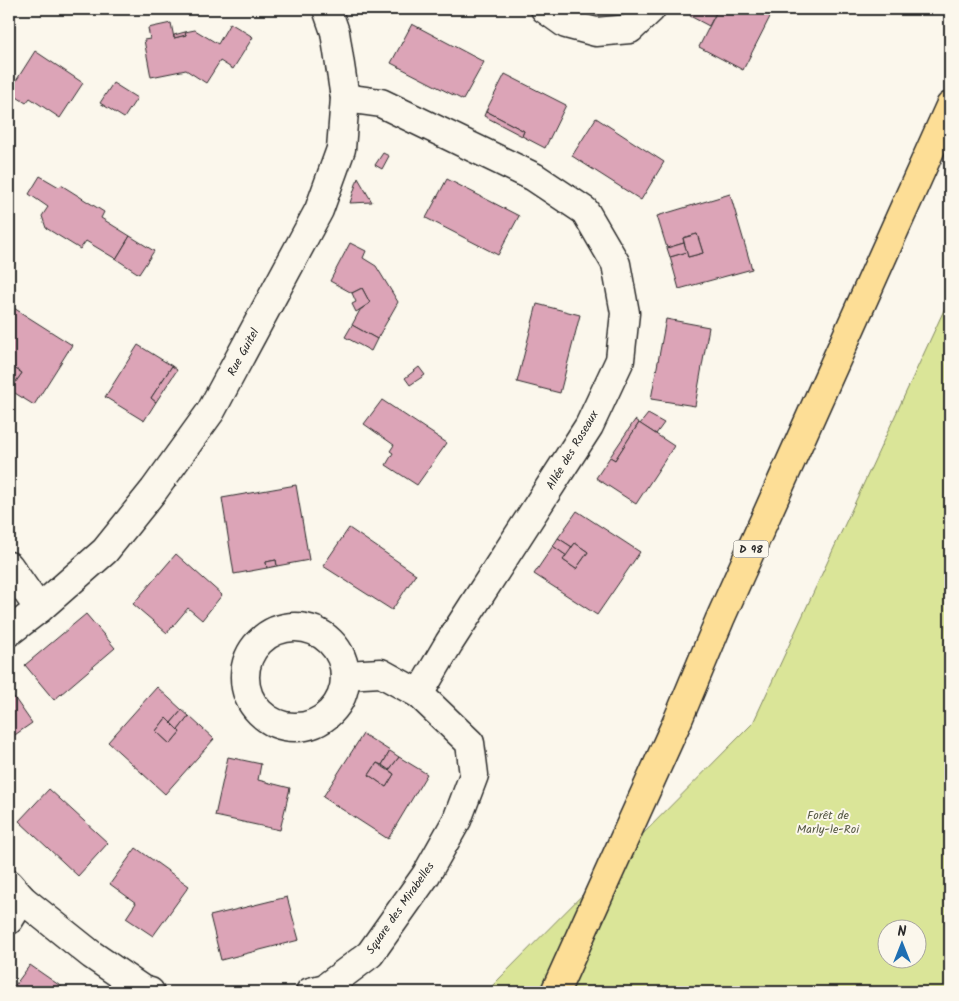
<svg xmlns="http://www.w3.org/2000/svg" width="959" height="1001" viewBox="0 0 959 1001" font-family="Kalam,sans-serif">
  <rect width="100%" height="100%" fill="#fbf7ec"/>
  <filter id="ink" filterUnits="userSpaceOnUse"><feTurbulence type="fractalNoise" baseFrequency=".02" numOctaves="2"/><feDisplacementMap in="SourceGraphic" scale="10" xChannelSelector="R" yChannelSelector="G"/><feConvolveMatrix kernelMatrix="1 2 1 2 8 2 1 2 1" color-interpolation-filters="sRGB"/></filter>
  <g filter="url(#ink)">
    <path fill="#dae598" stroke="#828862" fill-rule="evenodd" d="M950,297V992H486L753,723ZM886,928H916V958H886Z"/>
    <g fill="#dca4b7" stroke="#2b2b2b">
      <polygon points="694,9 718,9 709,26 690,16"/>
      <polygon points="718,9 774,9 743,70 699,47"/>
      <polygon points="171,23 174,38 186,35 185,32 195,30 218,44 230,23 253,37 233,69 220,61 206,83 186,70 151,77 144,40 150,39 148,28"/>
      <polygon points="412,24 484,62 463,100 391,63"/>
      <polygon points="185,32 186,35 174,38 174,35"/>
      <polygon points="35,51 83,83 60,118 30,98 26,103 9,92"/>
      <polygon points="505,74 566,105 545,148 522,136 524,131 486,111"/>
      <polygon points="113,83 137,98 124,118 100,103"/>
      <polygon points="486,111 524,131 522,136 484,116"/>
      <polygon points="596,118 664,162 641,200 572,156"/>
      <polygon points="383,153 389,156 382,169 375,165"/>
      <polygon points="40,176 59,187 61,185 104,212 101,218 130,236 116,259 86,241 80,249 46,228 42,216 48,207 29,194"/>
      <polygon points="358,178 372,202 350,203"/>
      <polygon points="447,179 519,216 498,255 426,218"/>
      <polygon points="730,194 752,269 679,289 670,257 687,252 688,257 703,253 697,234 683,238 684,243 667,248 657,216"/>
      <polygon points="697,234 703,253 688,257 683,238"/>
      <polygon points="130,236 154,251 139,274 116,259"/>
      <polygon points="350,243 366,251 363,258 376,266 398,302 377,339 352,325 360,310 370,303 362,288 352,293 330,281"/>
      <polygon points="684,243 687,252 670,257 667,248"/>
      <polygon points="362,288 370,303 356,312 352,304 356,302 352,293"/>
      <polygon points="537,304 580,315 560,393 517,382"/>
      <polygon points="9,305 72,345 34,405 10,390 22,373 9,365"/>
      <polygon points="666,319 709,327 695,406 651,399"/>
      <polygon points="352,325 377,339 371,351 345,337"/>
      <polygon points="138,345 172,366 151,398 156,402 144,421 105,397"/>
      <polygon points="9,365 22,373 10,390 9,389"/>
      <polygon points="172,366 177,370 156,402 151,398"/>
      <polygon points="419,367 425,375 410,385 405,378"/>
      <polygon points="382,400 447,443 417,485 386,465 393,453 390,451 394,445 364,424"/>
      <polygon points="648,414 664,423 656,434 640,424"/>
      <polygon points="635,420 639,423 615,460 610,457"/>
      <polygon points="639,423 674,446 636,504 596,478 610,457 615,460"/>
      <polygon points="296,485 309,560 277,566 276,560 266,562 267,568 234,574 222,498"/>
      <polygon points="577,511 640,552 597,615 534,574 553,546 567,556 563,560 576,569 588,552 575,543 572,547 558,538"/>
      <polygon points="349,528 416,574 392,610 323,566"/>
      <polygon points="558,538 572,547 567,556 553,546"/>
      <polygon points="575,543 588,552 576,569 563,560"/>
      <polygon points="176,554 222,595 202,620 188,608 167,633 133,604"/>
      <polygon points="276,560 277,566 267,568 266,562"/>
      <polygon points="86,614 115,648 54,700 25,665"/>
      <polygon points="157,687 182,710 171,723 166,718 156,731 170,744 180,732 178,730 189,716 214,739 165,794 108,742"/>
      <polygon points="9,690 32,723 9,739"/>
      <polygon points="182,710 189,716 178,730 171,723"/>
      <polygon points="166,718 180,732 170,744 156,731"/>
      <polygon points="363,734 390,751 382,765 377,763 369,775 386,787 394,774 389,770 399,757 427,774 388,839 323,797"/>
      <polygon points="390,751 399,757 389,770 382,765"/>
      <polygon points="228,757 261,764 258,780 290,788 280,830 215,816"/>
      <polygon points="377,763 394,774 386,787 369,775"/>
      <polygon points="49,789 108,843 78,876 19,821"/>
      <polygon points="136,848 189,886 153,936 126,918 136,903 110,884"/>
      <polygon points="287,897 299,940 221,960 210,916"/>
      <polygon points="30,965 69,992 10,992"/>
    </g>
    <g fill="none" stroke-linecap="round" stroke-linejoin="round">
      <defs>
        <g id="minor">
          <polyline points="545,9 566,24 596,32 630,29 651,9"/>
          <polyline points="345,98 381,103 534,177 585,211 616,264 625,313 620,360 589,426 449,643 419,694"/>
          <polyline points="9,566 39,609"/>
          <circle cx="295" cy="677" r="50"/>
          <polyline points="9,632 39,609 105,551 154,490 211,411 319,210 341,149 345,98 335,32 327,9"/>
          <polyline points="9,884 22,899 92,955 143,990 150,992"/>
          <polyline points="9,920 22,899"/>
          <polyline points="310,992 325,988 370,954 426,875 457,820 474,775 470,743 419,694 381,673 345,675"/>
        </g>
        <polyline id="primary" points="555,992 677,722 720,619 950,106"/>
      </defs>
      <use href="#minor" stroke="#2b2b2b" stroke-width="31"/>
      <use href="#primary" stroke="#2b2b2b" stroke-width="31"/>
      <use href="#minor" stroke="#fbf7ec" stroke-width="28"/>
      <use href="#primary" stroke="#fdde96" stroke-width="28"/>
    </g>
  </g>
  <g text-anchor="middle" stroke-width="4" stroke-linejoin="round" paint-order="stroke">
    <rect fill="#fbf7ec" stroke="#696865" stroke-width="1" x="733.5" y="540.5" width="35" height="17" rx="4"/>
    <g font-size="11" font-weight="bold" fill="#2b2b2b">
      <text x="751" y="553">D 98</text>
    </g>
    <g font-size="12" fill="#2b2b2b" stroke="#fbf7ec">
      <text transform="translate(243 352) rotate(-61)" y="4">Rue Guitel</text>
      <text transform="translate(572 450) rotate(-59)" y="4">Allée des Roseaux</text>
      <text transform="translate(400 908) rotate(-55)" y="4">Square des Mirabelles</text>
    </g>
    <g font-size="12" fill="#575a46" stroke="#fbf7ec">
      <text x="828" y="819">Forêt de<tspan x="828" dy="14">Marly-le-Roi</tspan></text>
    </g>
  </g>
  <rect width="959" height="1001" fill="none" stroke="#fbf7ec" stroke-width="30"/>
  <rect x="15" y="15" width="929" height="971" fill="none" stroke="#2b2b2b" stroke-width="2" filter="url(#ink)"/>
  <g transform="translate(902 944)"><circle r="24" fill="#fbf7ec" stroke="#a8a59f"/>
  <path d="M0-4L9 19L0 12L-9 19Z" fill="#1f6fb2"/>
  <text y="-8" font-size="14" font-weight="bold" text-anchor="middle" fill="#2b2b2b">N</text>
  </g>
</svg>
